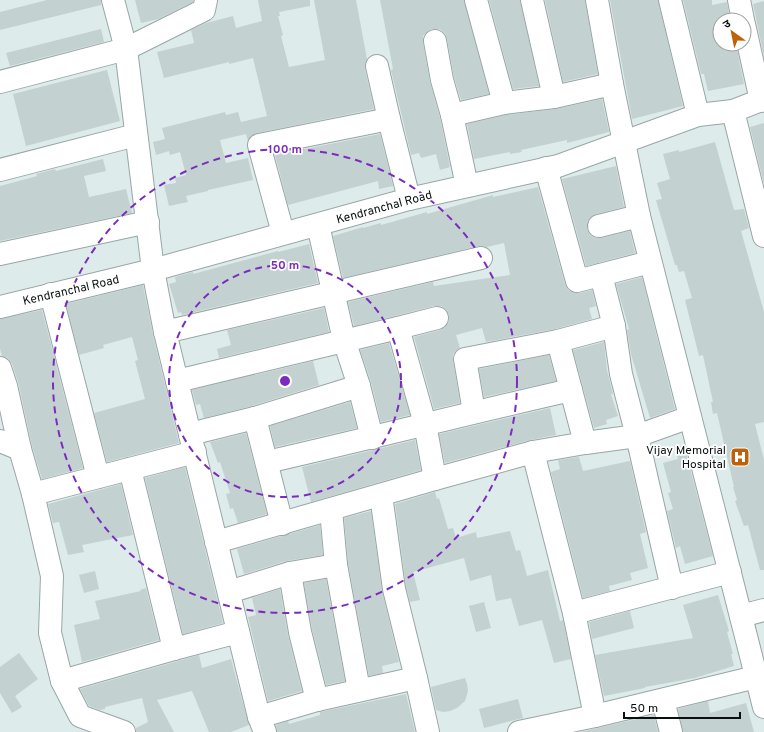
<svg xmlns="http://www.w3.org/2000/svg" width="764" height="732" viewBox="0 0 764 732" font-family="Overpass,'Noto Sans Devanagari',sans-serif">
  <rect width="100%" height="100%" fill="#ddebeb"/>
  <g fill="#c4d1d1">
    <polygon points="47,0 101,0 101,5 0,30 0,12"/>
    <polygon points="135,0 193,0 193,2 158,19 141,23"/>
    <polygon points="258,0 310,0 310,6 279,12 280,16 278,16 283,35 281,36 289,67 325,60 314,0 356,0 367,59 365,63 365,69 374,109 257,133 251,136 248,141 246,134 220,140 226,163 248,158 253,180 208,190 208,191 186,196 188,202 169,206 164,185 176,183 175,178 186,175 180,152 170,155 169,151 156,155 153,142 165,139 162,128 225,112 226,115 238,112 241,122 267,116 253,58 229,64 229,62 164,78 157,52 194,43 191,30 206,23 233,16 236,28 262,21"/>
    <polygon points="380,0 464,0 489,94 461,100 454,77 447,39 445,33 440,29 432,29 427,32 423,36 423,43 430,82 440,118 450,167 440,170 436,154 421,158 419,153 411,155 391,70 393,69"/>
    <polygon points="489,0 520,0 539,86 513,89"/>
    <polygon points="545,0 585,0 598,74 563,82"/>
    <polygon points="610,0 658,0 683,106 632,119"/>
    <polygon points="683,0 712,0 712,5 727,2 730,20 720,20 720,44 736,44 744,84 708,91 704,74 701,74"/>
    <polygon points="764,1 764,57 753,4"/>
    <polygon points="101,29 104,42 10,66 6,53"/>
    <polygon points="107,70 120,121 26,146 13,94"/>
    <polygon points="602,99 609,132 567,143 567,140 521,150 522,152 510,154 510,152 474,159 467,124 506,115 556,109"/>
    <polygon points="764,123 764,184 750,127"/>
    <polygon points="380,134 393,186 379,189 378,181 288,205 275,155"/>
    <polygon points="715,142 734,210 744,209 749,228 741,231 764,312 764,422 755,424 764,460 764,570 760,570 748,525 744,526 735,501 737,500 733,487 734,487 717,413 713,414 711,402 713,402 703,355 699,356 685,300 692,298 684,271 679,272 677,265 675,265 656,200 662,199 657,183 670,179 663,154 679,150 679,152"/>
    <polygon points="103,159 106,171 84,176 89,197 126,189 132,213 0,241 0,186 37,176 36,174 55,169 56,171"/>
    <polygon points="616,166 624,207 596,214 591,217 587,222 587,229 590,235 596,238 602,238 630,231 635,253 586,266 562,179"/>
    <polygon points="538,187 565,284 568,290 574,293 580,293 592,290 596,306 589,308 592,319 555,329 486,342 482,328 456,335 460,348 453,354 453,361 460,403 434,409 414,337 440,330 445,327 449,321 449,315 446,310 441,306 434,306 354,326 348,302 433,282 434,286 510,275 504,243 487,247 478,246 343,278 333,236 363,227 363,228 381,223 381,225 427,212 427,214 493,195 493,197"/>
    <polygon points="309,244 318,283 182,315 181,312 178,313 169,284 176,282 175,277 193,272 193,274 278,251 278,252"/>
    <polygon points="642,277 675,409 650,418 631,354 627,330 629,329 616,284"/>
    <polygon points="143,285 153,335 179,443 107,462 94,413 145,399 135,361 138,360 132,337 103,345 104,348 79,355 66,304"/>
    <polygon points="324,308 329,332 219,358 217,349 231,345 227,330"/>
    <polygon points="42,310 83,468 42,479 32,446 18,382 12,364 8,358 2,356 0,349 0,319"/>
    <polygon points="604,342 607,370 613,394 611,394 618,416 606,420 607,424 594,428 573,350"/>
    <polygon points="389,343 410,415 381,422 371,382 360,350"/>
    <polygon points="549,355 556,381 484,397 479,369"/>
    <polygon points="313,361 319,385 252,406 204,418 200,404 196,405 192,390"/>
    <polygon points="350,402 357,428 275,447 270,426"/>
    <polygon points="550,408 556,435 530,440 445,463 439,434"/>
    <polygon points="246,433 267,514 238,523 233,508 230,509 226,494 230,493 220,462 218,463 210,442"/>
    <polygon points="415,440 421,470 311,502 302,467"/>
    <polygon points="684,445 713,556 685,564 680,546 676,548 667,511 673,509 668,493 671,492 663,463 678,459 675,448"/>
    <polygon points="579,457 583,471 630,461 646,532 640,534 648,568 630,573 632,580 609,586 610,591 583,598 551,472 560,469 558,460"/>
    <polygon points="185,467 223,623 183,634 145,478"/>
    <polygon points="121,484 133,535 82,545 84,552 68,555 59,522 53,523 48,504"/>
    <polygon points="435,492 437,499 439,498 448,529 453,528 456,538 476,532 477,538 510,531 516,551 520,550 527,576 548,570 560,621 563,620 571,659 554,663 542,620 519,626 511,598 496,601 491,575 470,581 464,558 413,572 420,600 410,602 406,587 395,504"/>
    <polygon points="371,511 382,591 399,662 382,666 383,673 369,676 348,563 344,518"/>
    <polygon points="320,525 323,555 286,561 244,574 237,549"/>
    <polygon points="95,571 99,589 84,593 79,575"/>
    <polygon points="326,579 345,681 326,685 312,629 304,583"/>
    <polygon points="146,588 159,640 82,662 74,625 100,619 95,601 141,591 140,590"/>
    <polygon points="280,589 288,635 302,691 268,701 248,617 256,615 252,598"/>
    <polygon points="718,595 729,631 727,632 733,654 731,654 734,666 695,678 645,687 645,688 604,696 595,655 693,638 683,605"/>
    <polygon points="484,602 491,628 476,632 469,606"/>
    <polygon points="630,611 634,628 592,639 589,622"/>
    <polygon points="19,653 38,679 15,696 22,707 12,713 0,693 0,667"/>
    <polygon points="199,655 202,668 231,659 249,725 231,732 209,732 192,691 157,700 174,732 136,732 136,728 148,722 142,698 105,707 105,709 100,710 89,706 80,689"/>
    <polygon points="465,678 467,684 468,691 465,701 457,708 450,711 443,712 436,710 431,687"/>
    <polygon points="406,694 415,732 277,732 276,725 288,721 289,724 320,715 320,712"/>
    <polygon points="518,699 523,718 484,728 479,709"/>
    <polygon points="708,701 710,713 746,703 754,732 683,732 678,709"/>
    <polygon points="654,715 658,732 580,732 598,728"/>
  </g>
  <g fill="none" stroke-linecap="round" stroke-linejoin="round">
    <defs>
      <g id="minor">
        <polyline points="113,0 126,49 153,270 165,332 259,717 265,732"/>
        <polyline points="476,0 504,103"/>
        <polyline points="532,0 554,97"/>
        <polyline points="597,0 612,84 639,216 764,707"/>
        <polyline points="670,0 698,115"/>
        <polyline points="739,0 743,20"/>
        <polyline points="744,24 761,101"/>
        <polyline points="435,41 442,80 452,115 467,186"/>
        <polyline points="377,66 389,119 409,199"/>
        <polyline points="0,82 126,49 204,10 206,0"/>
        <polyline points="733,111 764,236"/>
        <polyline points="452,115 504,103 554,97 612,84"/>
        <polyline points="546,168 577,281 650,262"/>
        <polyline points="0,170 136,135"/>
        <polyline points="318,225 344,340 359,386 372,438"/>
        <polyline points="599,226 639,216"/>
        <polyline points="283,233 259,145 389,119"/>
        <polyline points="0,254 148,222"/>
        <polyline points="601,275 614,326 621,374 637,436 672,588"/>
        <polyline points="51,294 98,477"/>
        <polyline points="0,307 153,270 409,199 558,166 698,115 733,111 764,99"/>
        <polyline points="398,328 425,424 435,479"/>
        <polyline points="165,332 481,258"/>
        <polyline points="558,341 585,443"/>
        <polyline points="0,368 6,386 20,449"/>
        <polyline points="177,381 398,328 437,318"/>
        <polyline points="474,412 465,359 558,341 614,326"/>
        <polyline points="255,418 282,524"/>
        <polyline points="190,434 255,418 359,386"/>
        <polyline points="0,441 20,449 33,494 52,576 50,633 62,681 80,716 124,732"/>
        <polyline points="533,452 574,613 595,716"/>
        <path d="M267,462C368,439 469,413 571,390"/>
        <polyline points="130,469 174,649"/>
        <polyline points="33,494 195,452"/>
        <polyline points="381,495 394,589 416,678 428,732"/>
        <polyline points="331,510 336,565 359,690"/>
        <polyline points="216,542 435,479 533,452 585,443 637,436 690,417"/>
        <polyline points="290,573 300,632 317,700"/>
        <polyline points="229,592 290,573 336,565"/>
        <polyline points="574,613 730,572"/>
        <polyline points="741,616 764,610"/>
        <polyline points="62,681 174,649 238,632"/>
        <polyline points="663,700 671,732"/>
        <polyline points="259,717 317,700 416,678"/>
        <polyline points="519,732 595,716 756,677"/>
      </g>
    </defs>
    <use href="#minor" stroke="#99a6a6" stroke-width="24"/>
    <use href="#minor" stroke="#fff" stroke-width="22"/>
  </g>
  <g fill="none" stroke="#7b2cbf" stroke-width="2" stroke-dasharray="7 5">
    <circle cx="285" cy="381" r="116"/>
    <circle cx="285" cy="381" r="232"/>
  </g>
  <defs>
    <symbol id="hospital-square" viewBox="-11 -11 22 22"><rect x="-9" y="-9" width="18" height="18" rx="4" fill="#bd610b" stroke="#fff"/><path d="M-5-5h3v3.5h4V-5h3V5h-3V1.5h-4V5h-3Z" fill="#fff"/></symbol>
  </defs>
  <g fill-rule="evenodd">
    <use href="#hospital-square" x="729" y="446" width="22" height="22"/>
  </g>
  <g text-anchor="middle" stroke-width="3.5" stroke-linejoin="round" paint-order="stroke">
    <g font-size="12" fill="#090e0e" stroke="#fff">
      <text transform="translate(384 207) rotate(-15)" y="4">Kendranchal Road</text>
      <text transform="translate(71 290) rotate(-13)" y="4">Kendranchal Road</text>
    </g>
    <g font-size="12" fill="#090e0e" stroke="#fff" text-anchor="end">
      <text x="726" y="454">Vijay Memorial<tspan x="726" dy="14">Hospital</tspan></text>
    </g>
  </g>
  <circle cx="285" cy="381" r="6" fill="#7b2cbf" stroke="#fff" stroke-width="2"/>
  <g font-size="12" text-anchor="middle" font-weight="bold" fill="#7b2cbf" stroke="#fff" stroke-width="3.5" stroke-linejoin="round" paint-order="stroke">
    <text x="285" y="153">100 m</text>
    <text x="285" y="269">50 m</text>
  </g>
  <g transform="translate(732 32) rotate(327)"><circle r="19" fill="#ffffff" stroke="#9d9f9f"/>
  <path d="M0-3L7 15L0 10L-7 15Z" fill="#bd610b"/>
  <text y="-6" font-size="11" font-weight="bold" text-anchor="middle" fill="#090e0e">उ</text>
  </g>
  <path d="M624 712v6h116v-6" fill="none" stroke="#090e0e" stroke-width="2"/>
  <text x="630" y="712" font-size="12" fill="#090e0e" stroke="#ffffff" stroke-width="3" paint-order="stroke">50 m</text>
</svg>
